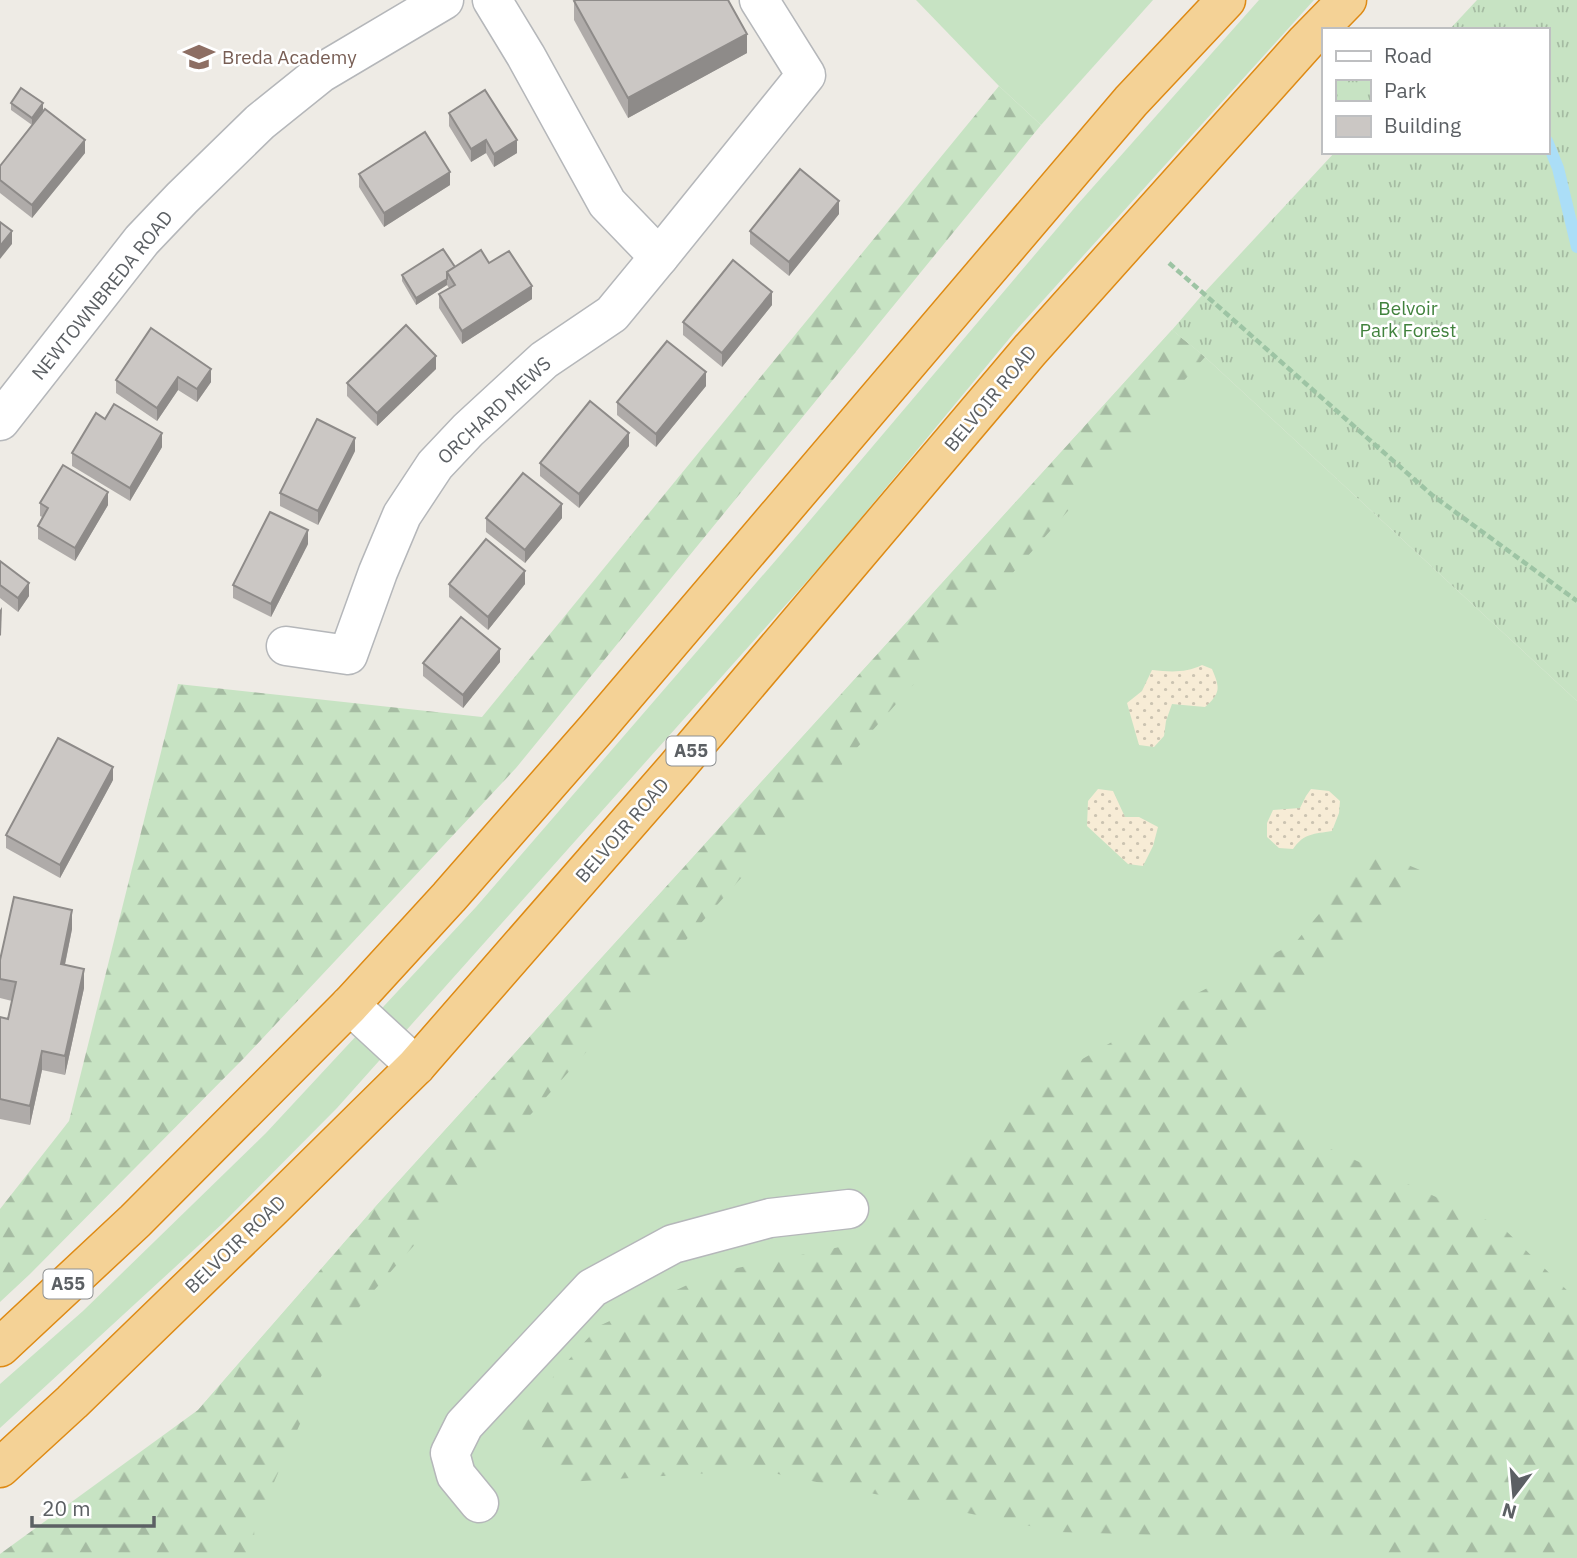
<svg xmlns="http://www.w3.org/2000/svg" width="1577" height="1558" viewBox="0 0 1577 1558" font-family="'IBM Plex Sans',sans-serif">
  <defs>
    <pattern id="forest-firs" width="22" height="20" patternUnits="userSpaceOnUse" patternTransform="scale(1.75)"><rect width="22" height="20" fill="#c7e3c3"/><path d="M5 1l3.5 6h-7zM16 11l3.5 6h-7z" fill="#a5bba2"/></pattern>
    <pattern id="sand-dots" width="8" height="8" patternUnits="userSpaceOnUse" patternTransform="scale(1.75)"><rect width="8" height="8" fill="#f7ecd6"/><path d="M2 2h.1M6 6h.1" fill="none" stroke="#cbc3b1" stroke-width="1.8" stroke-linecap="round"/></pattern>
    <pattern id="park-tufts" width="24" height="20" patternUnits="userSpaceOnUse" patternTransform="scale(1.75)"><rect width="24" height="20" fill="#c7e3c3"/><path d="M3 7l-1-3M5 7V3M7 7l1-3M15 17l-1-3M17 17v-4M19 17l1-3" fill="none" stroke="#a5bba2"/></pattern>
  </defs>
  <rect width="100%" height="100%" fill="#eeebe5"/>
  <g fill="#c7e3c3">
    <polygon points="916,0 1153,0 1041,125 999,86"/>
    <polygon points="1259,0 1314,0 1018,328 832,553 337,1108 222,1224 0,1428 0,1384 83,1311 266,1133 476,907 795,538 1077,205"/>
    <polygon points="1172,330 1205,357 1577,701 1577,1558 69,1558 377,1205"/>
  </g>
  <g fill="url(#forest-firs)">
    <polygon points="999,86 1041,125 516,768 245,1057 30,1274 0,1302 0,1209 69,1121 178,684 482,717"/>
    <polygon points="1172,330 1205,357 345,1323 254,1527 255,1558 0,1558 0,1554 198,1410 377,1205"/>
    <polygon points="1372,850 1420,870 1310,982 1211,1058 1313,1141 1502,1227 1577,1300 1577,1558 1386,1558 1367,1541 1059,1532 758,1470 567,1482 511,1424 599,1326 713,1273 864,1242 1034,1087 1188,998 1295,943"/>
  </g>
  <g fill="url(#sand-dots)">
    <path d="M1202,665L1212,669C1220,688 1221,693 1205,707L1172,704L1166,721L1164,736L1154,747L1139,745L1127,703L1142,691L1152,670C1170,672 1186,673 1202,665Z"/>
    <polygon points="1098,789 1113,791 1125,817 1139,817 1158,827 1153,846 1143,866 1128,864 1087,826 1088,801"/>
    <path d="M1311,789L1329,791L1340,801L1339,813L1332,831C1314,834 1304,833 1293,849L1279,848L1267,837V823L1273,810L1300,808L1306,796Z"/>
  </g>
  <polygon fill="url(#park-tufts)" points="1477,0 1577,0 1577,701 1205,357 1172,330 1203,294 1335,152 1547,152 1547,30 1449,30"/>
  <g fill="none" stroke-linecap="round" stroke-linejoin="round">
    <polyline stroke="#abdef7" stroke-width="12" points="1547,141 1558,168 1577,247"/>
    <defs>
      <g id="minor">
        <polyline points="659,257 806,75 759,0"/>
        <polyline points="0,421 142,240 182,198 260,122 321,73 444,0"/>
        <polyline points="286,646 348,655 378,572 402,515 435,465 468,430 544,360 612,314 659,257 607,203 526,56 492,0"/>
        <polyline points="350,1005 416,1066"/>
        <polyline points="479,1503 456,1475 450,1453 464,1425 592,1288 673,1244 770,1218 849,1209"/>
      </g>
      <g id="highway">
        <polyline points="0,1347 135,1221 350,1005 449,897 597,728 1131,101 1226,0"/>
        <polyline points="0,1468 72,1402 270,1210 416,1066 676,768 1030,350 1306,42 1347,0"/>
      </g>
    </defs>
    <use href="#minor" stroke="#b5b7ba" stroke-width="41"/>
    <use href="#highway" stroke="#de8a14" stroke-width="41"/>
    <polyline stroke="#9dc4a4" stroke-width="4.5" stroke-dasharray="7 3.5" stroke-linecap="butt" points="1169,263 1432,495 1577,601"/>
    <use href="#minor" stroke="#fff" stroke-width="38"/>
    <use href="#highway" stroke="#f4d296" stroke-width="38"/>
  </g>
  <g fill="#afaba9">
    <polygon points="574,1 747,53 628,118 574,20"/>
    <polygon points="11,103 43,110 32,125 11,110"/>
    <polygon points="449,113 517,153 494,167 486,153 471,162 449,126"/>
    <polygon points="85,153 32,218 0,193 0,166"/>
    <polygon points="359,174 450,185 384,227 359,187"/>
    <polygon points="839,214 789,276 750,244 750,231"/>
    <polygon points="489,263 532,299 462,344 439,308 439,294 449,288 447,285 416,305 402,281 402,275"/>
    <polygon points="772,305 722,367 683,335 683,322"/>
    <polygon points="151,328 211,382 197,402 178,390 157,421 116,393 116,380"/>
    <polygon points="436,369 377,426 347,396 347,383"/>
    <polygon points="706,386 656,447 617,415 617,402"/>
    <polygon points="105,419 162,447 130,501 72,466 72,453"/>
    <polygon points="629,446 579,508 540,476 540,463"/>
    <polygon points="355,451 318,525 280,506 280,493"/>
    <polygon points="40,503 108,505 75,561 38,539 38,526 42,517 40,516"/>
    <polygon points="486,518 562,518 525,563 486,532"/>
    <polygon points="308,544 271,617 233,598 233,585"/>
    <polygon points="0,561 29,596 18,612 0,598"/>
    <polygon points="449,584 525,584 488,630 449,597"/>
    <polygon points="500,662 463,708 423,676 423,663"/>
    <polygon points="113,780 60,878 6,848 6,835"/>
    <polygon points="72,929 65,965 84,988 65,1075 42,1070 30,1125 0,1119 0,1017 8,1019 12,1001 0,998 0,960"/>
  </g>
  <g fill="#8e8b89">
    <polygon points="747,34 747,53 628,118 628,98"/>
    <polygon points="43,103 43,110 32,125 32,118"/>
    <polygon points="85,140 85,153 32,218 32,205"/>
    <polygon points="486,140 486,153 471,162 471,149"/>
    <polygon points="517,140 517,153 494,167 494,154"/>
    <polygon points="450,172 450,185 384,227 384,213"/>
    <polygon points="839,201 839,214 789,276 789,262"/>
    <polygon points="12,231 12,244 0,259 0,246"/>
    <polygon points="447,279 447,285 416,305 416,298"/>
    <polygon points="532,286 532,299 462,344 462,331"/>
    <polygon points="772,292 772,305 722,367 722,353"/>
    <polygon points="436,356 436,369 377,426 377,413"/>
    <polygon points="211,369 211,382 197,402 197,389"/>
    <polygon points="706,372 706,386 656,447 656,434"/>
    <polygon points="178,377 178,390 157,421 157,408"/>
    <polygon points="162,433 162,447 130,501 130,488"/>
    <polygon points="629,433 629,446 579,508 579,494"/>
    <polygon points="355,438 355,451 318,525 318,511"/>
    <polygon points="108,492 108,505 75,561 75,548"/>
    <polygon points="562,504 562,518 525,563 525,550"/>
    <polygon points="308,530 308,544 271,617 271,604"/>
    <polygon points="525,571 525,584 488,630 488,617"/>
    <polygon points="29,583 29,596 18,612 18,598"/>
    <polygon points="2,607 1,635 0,636 0,610"/>
    <polygon points="500,649 500,662 463,708 463,695"/>
    <polygon points="113,767 113,780 60,878 60,865"/>
    <polygon points="72,910 72,929 61,983 61,964"/>
    <polygon points="84,969 84,988 65,1075 65,1056"/>
    <polygon points="42,1051 42,1070 30,1125 30,1106"/>
  </g>
  <g fill="#cbc7c4" stroke="#8e8b89" stroke-width="2">
    <polygon points="576,0 728,0 747,34 628,98 574,1"/>
    <polygon points="21,88 43,103 32,118 11,103"/>
    <polygon points="485,90 517,140 494,154 486,140 471,149 449,113"/>
    <polygon points="45,109 85,140 32,205 0,180 0,166"/>
    <polygon points="425,132 450,172 384,213 359,174"/>
    <polygon points="800,169 839,201 789,262 750,231"/>
    <polygon points="0,222 12,231 0,246"/>
    <polygon points="443,249 455,267 447,272 447,279 416,298 402,275"/>
    <polygon points="481,250 489,263 509,251 532,286 462,331 439,294 455,285 447,272"/>
    <polygon points="733,260 772,292 722,353 683,322"/>
    <polygon points="406,325 436,356 377,413 347,383"/>
    <polygon points="151,328 211,369 197,389 178,377 157,408 116,380"/>
    <polygon points="667,341 706,372 656,434 617,402"/>
    <polygon points="590,401 629,433 579,494 540,463"/>
    <polygon points="114,404 162,433 130,488 72,453 96,413 105,419"/>
    <polygon points="317,419 355,438 318,511 280,493"/>
    <polygon points="63,465 108,492 75,548 38,526 48,508 40,503"/>
    <polygon points="523,473 562,504 525,550 486,518"/>
    <polygon points="270,512 308,530 271,604 233,585"/>
    <polygon points="486,539 525,571 488,617 449,584"/>
    <polygon points="0,561 29,583 18,598 0,585"/>
    <polygon points="461,617 500,649 463,695 423,663"/>
    <polygon points="58,738 113,767 60,865 6,835"/>
    <polygon points="14,897 72,910 61,964 84,969 65,1056 42,1051 30,1106 0,1099 0,1017 8,1019 16,982 0,979 0,960"/>
  </g>
  <defs>
    <symbol id="school-bare" viewBox="-9 -9 18 18"><path d="M0-5L7-2L0 1L-7-2ZM-4 1L0 2.5L4 1V4Q0 6-4 4Z" fill="#8d6e63" stroke="#fff" stroke-width="2.5" paint-order="stroke"/></symbol>
  </defs>
  <g fill-rule="evenodd">
    <use href="#school-bare" x="177" y="35" width="44" height="44"/>
  </g>
  <g text-anchor="middle" stroke-width="5" stroke-linejoin="round" paint-order="stroke">
    <g fill="#fff" stroke="#8d9092" stroke-width="2">
      <rect x="666.5" y="736.5" width="49" height="29" rx="5"/>
      <rect x="43.5" y="1269.5" width="49" height="29" rx="5"/>
    </g>
    <g font-size="18" font-weight="bold" fill="#5c6064">
      <text x="691" y="757">A55</text>
      <text x="68" y="1290">A55</text>
    </g>
    <g font-size="19" fill="#785e54" stroke="#fff" text-anchor="start">
      <text x="222" y="64">Breda Academy</text>
    </g>
    <g font-size="19" fill="#5c6064" stroke="#fff">
      <text transform="translate(102 295) rotate(-51)" y="7">NEWTOWNBREDA ROAD</text>
      <text transform="translate(990 398) rotate(-50)" y="7">BELVOIR ROAD</text>
      <text transform="translate(494 410) rotate(-43)" y="7">ORCHARD MEWS</text>
      <text transform="translate(622 830) rotate(-49)" y="7">BELVOIR ROAD</text>
      <text transform="translate(235 1244) rotate(-44)" y="7">BELVOIR ROAD</text>
    </g>
    <g font-size="19" fill="#41823d" stroke="#fff">
      <text x="1408" y="315">Belvoir<tspan x="1408" dy="22">Park Forest</tspan></text>
    </g>
  </g>
  <rect x="1322" y="28" width="228" height="126" fill="#ffffff" stroke="#bebfc1" stroke-width="2"/>
  <rect x="1336" y="51" width="35" height="10" fill="#ffffff" stroke="#bebfc1" stroke-width="2"/>
  <text x="1384" y="63" font-size="21" fill="#5c6064">Road</text>
  <rect x="1336" y="80" width="35" height="21" fill="url(#park-tufts)" stroke="#bebfc1" stroke-width="2"/>
  <text x="1384" y="98" font-size="21" fill="#5c6064">Park</text>
  <rect x="1336" y="116" width="35" height="21" fill="#cbc7c4" stroke="#bebfc1" stroke-width="2"/>
  <text x="1384" y="133" font-size="21" fill="#5c6064">Building</text>
  <g transform="translate(1514 1495) rotate(196)" stroke="#ffffff" stroke-width="5" paint-order="stroke">
  <path d="M0-5L12 26L0 18L-12 26Z" fill="#5c6064"/>
  <text y="-10" font-size="19" font-weight="bold" text-anchor="middle" fill="#5c6064">N</text>
  </g>
  <path d="M32 1516v10h122v-10" fill="none" stroke="#5c6064" stroke-width="3.5"/>
  <text x="42" y="1516" font-size="21" fill="#5c6064" stroke="#ffffff" stroke-width="5" paint-order="stroke">20 m</text>
</svg>
